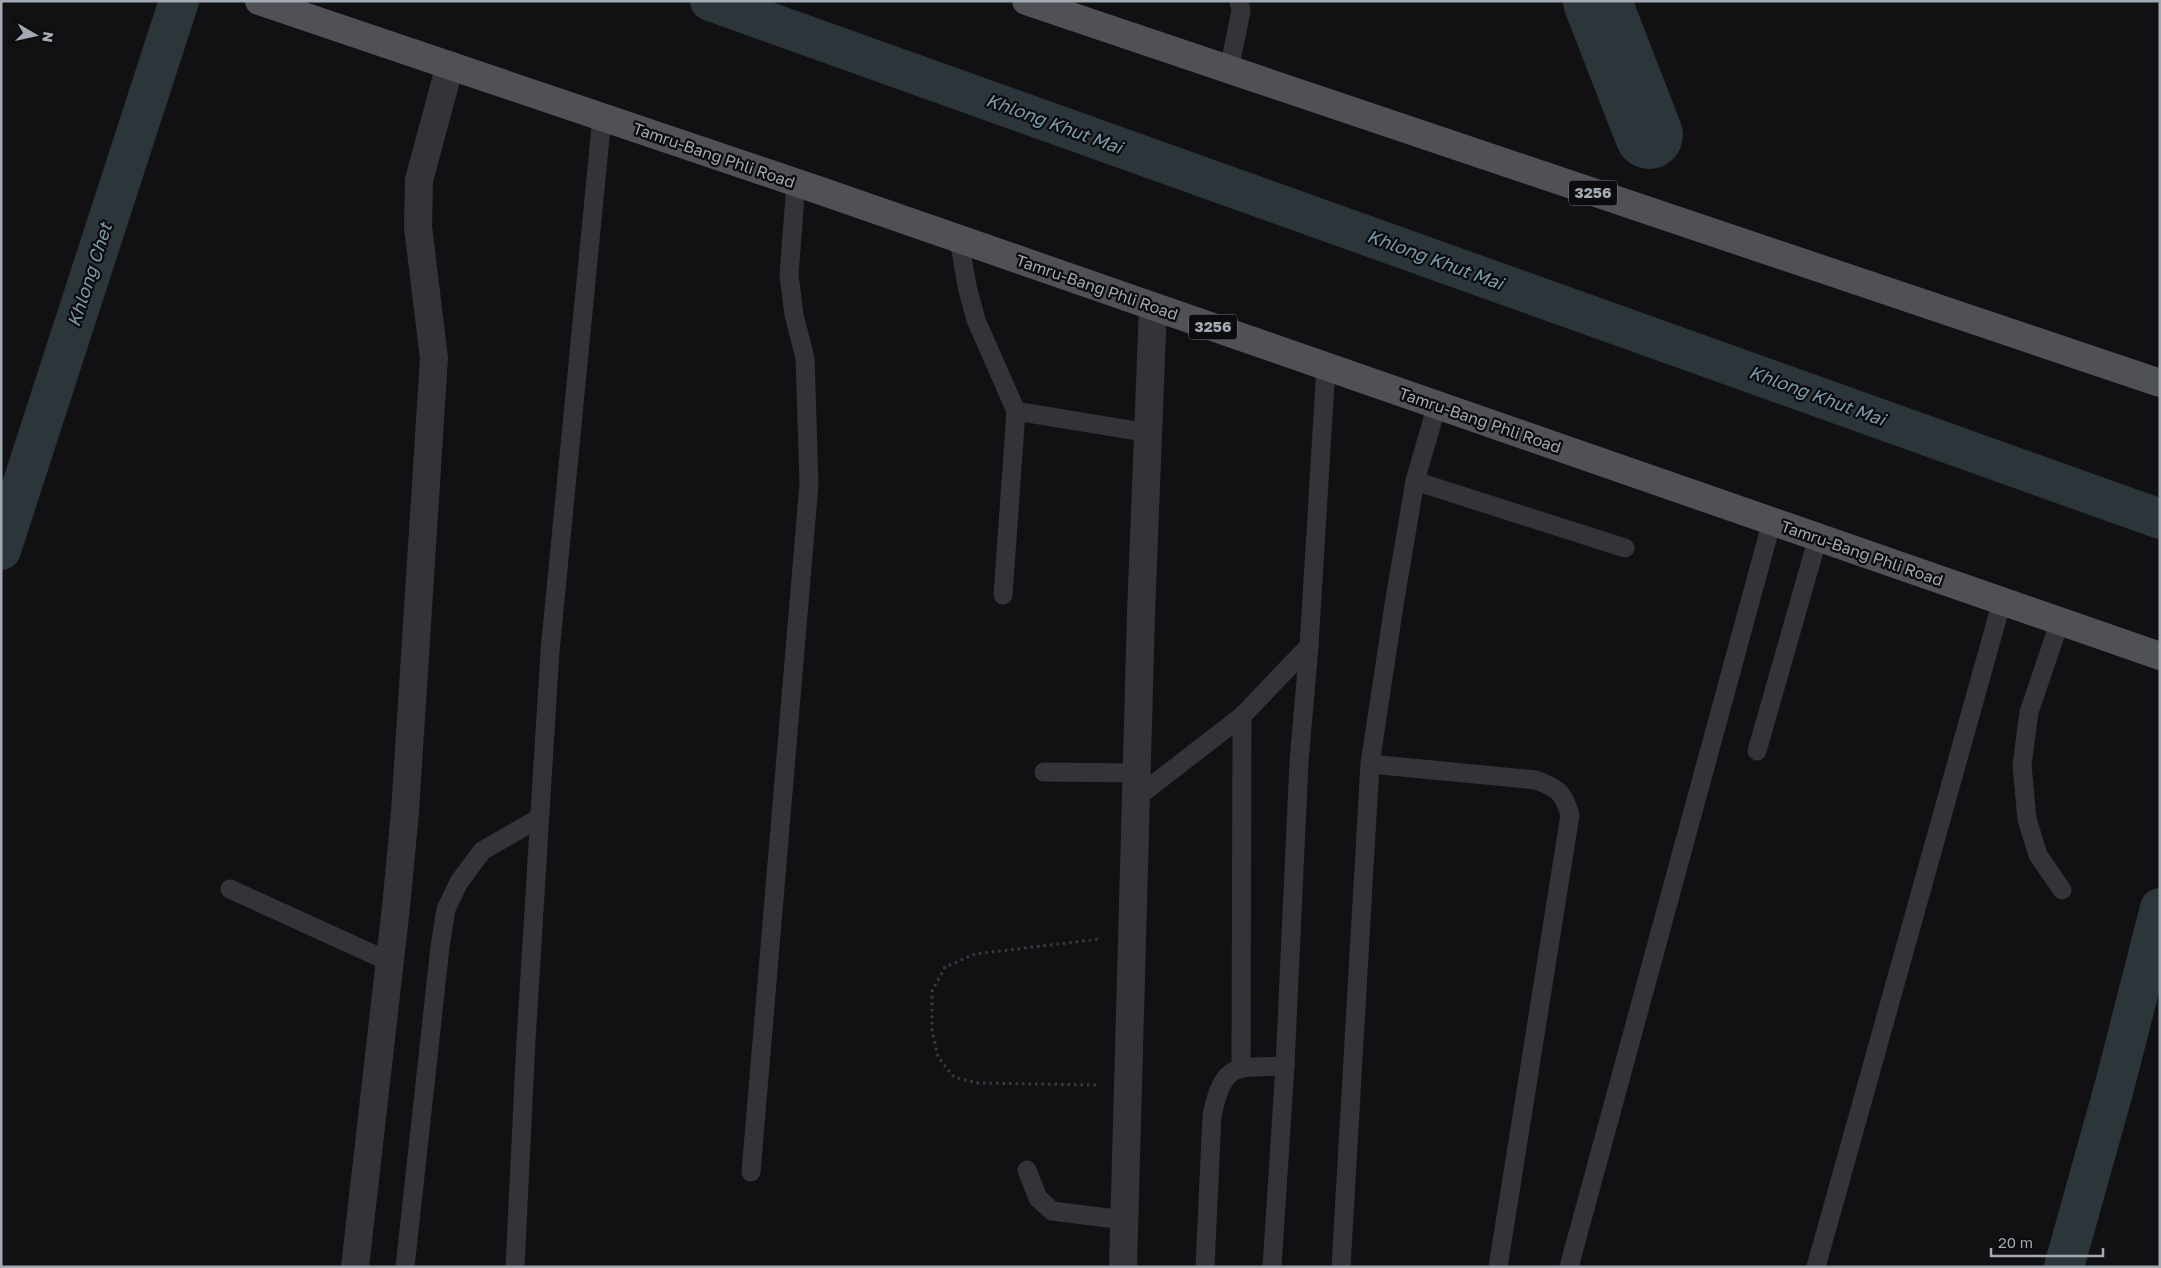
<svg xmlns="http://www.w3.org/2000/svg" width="2161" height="1268" viewBox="0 0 2161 1268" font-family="'Golos Text',sans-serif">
  <rect width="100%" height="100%" fill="#111113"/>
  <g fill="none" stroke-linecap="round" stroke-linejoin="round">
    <g stroke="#2b353a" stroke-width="40">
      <polyline points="710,1 2160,519"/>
      <polyline points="1,550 179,1"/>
      <polyline points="2064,1267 2114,1088 2160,908"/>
    </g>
    <polyline stroke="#2b353a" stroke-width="68" points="1597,1 1649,135"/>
    <polyline stroke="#383b3e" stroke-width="3" stroke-dasharray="2.5 4" stroke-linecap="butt" points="1096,1085 977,1083 954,1077 938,1057 932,1031 932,991 945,967 975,954 1100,939"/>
    <g stroke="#323437" stroke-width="19">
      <polyline points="1229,70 1241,11 1239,1"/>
      <polyline points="959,239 967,286 976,320 1016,411 1149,433"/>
      <polyline points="1415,481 1625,548"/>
      <polyline points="1003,595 1016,411"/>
      <polyline points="2060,621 2029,712 2022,765 2027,819 2038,855 2062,890"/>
      <polyline points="1757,751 1818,537"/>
      <path d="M1370,764L1536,780C1558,789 1563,791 1570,815L1498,1267"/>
      <polyline points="1044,772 1137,773"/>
      <polyline points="1136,798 1242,716 1309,646"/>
      <polyline points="230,889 390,962"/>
      <polyline points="1241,1068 1242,716"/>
      <polyline points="1027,1170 1038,1198 1052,1211 1124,1220"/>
      <polyline points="751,1172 809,484 805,358 794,315 789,275 796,183"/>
      <polyline points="405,1267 440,947 446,909 459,882 482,851 539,818"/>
      <polyline points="515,1267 526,1040 550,651 602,117"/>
      <path d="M1205,1267L1212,1115C1224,1061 1235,1068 1285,1066"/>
      <polyline points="1272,1267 1285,1066 1299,762 1309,646 1326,367"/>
      <polyline points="1341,1267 1370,764 1394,605 1415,481 1437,405"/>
      <polyline points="1569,1267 1772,521"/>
      <polyline points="1816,1267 2002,601"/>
    </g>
    <g stroke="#323437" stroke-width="28">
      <polyline points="355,1267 396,907 405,812 434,358 418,227 419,180 450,65"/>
      <polyline points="1123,1267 1141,614 1153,307"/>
    </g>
    <g stroke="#4f5156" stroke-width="28">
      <polyline points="259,1 824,192 2160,656"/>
      <polyline points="1026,1 2160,383"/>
    </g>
  </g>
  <g text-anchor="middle" stroke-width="4.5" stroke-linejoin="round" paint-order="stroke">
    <g fill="#0c0c0e" stroke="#767b82" stroke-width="1">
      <rect x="1569" y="180.5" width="48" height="25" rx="4"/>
      <rect x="1189" y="314.5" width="48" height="25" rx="4"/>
    </g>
    <g font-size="15" font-weight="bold" fill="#a3aab3">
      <text x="1593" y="198">3256</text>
      <text x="1213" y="332">3256</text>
    </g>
    <g font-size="16" fill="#a3aab3" stroke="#0c0c0e">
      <text transform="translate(714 155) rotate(19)" y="6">Tamru-Bang Phli Road</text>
      <text transform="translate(1097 287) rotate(19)" y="6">Tamru-Bang Phli Road</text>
      <text transform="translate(1480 420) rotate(19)" y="6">Tamru-Bang Phli Road</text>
      <text transform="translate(1862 553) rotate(19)" y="6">Tamru-Bang Phli Road</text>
    </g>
    <g font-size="18" font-style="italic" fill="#7b9bac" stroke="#0c0c0e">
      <text transform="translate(1054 124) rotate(20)" y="6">Khlong Khut Mai</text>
      <text transform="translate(1435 260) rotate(20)" y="6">Khlong Khut Mai</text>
      <text transform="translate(90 275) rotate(-72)" y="6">Khlong Chet</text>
      <text transform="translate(1817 396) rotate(20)" y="6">Khlong Khut Mai</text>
    </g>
  </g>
  <rect width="2161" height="1268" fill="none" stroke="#a3aab3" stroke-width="5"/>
  <g transform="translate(35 35) rotate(99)" stroke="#0c0c0e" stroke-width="4" paint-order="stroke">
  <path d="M0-4L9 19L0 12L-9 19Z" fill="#a3aab3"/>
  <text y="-8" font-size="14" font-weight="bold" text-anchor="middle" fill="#a3aab3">N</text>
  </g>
  <path d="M1991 1248v8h112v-8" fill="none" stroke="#a3aab3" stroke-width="2.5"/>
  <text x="1998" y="1248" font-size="15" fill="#a3aab3" stroke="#0c0c0e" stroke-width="4" paint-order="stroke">20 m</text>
</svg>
